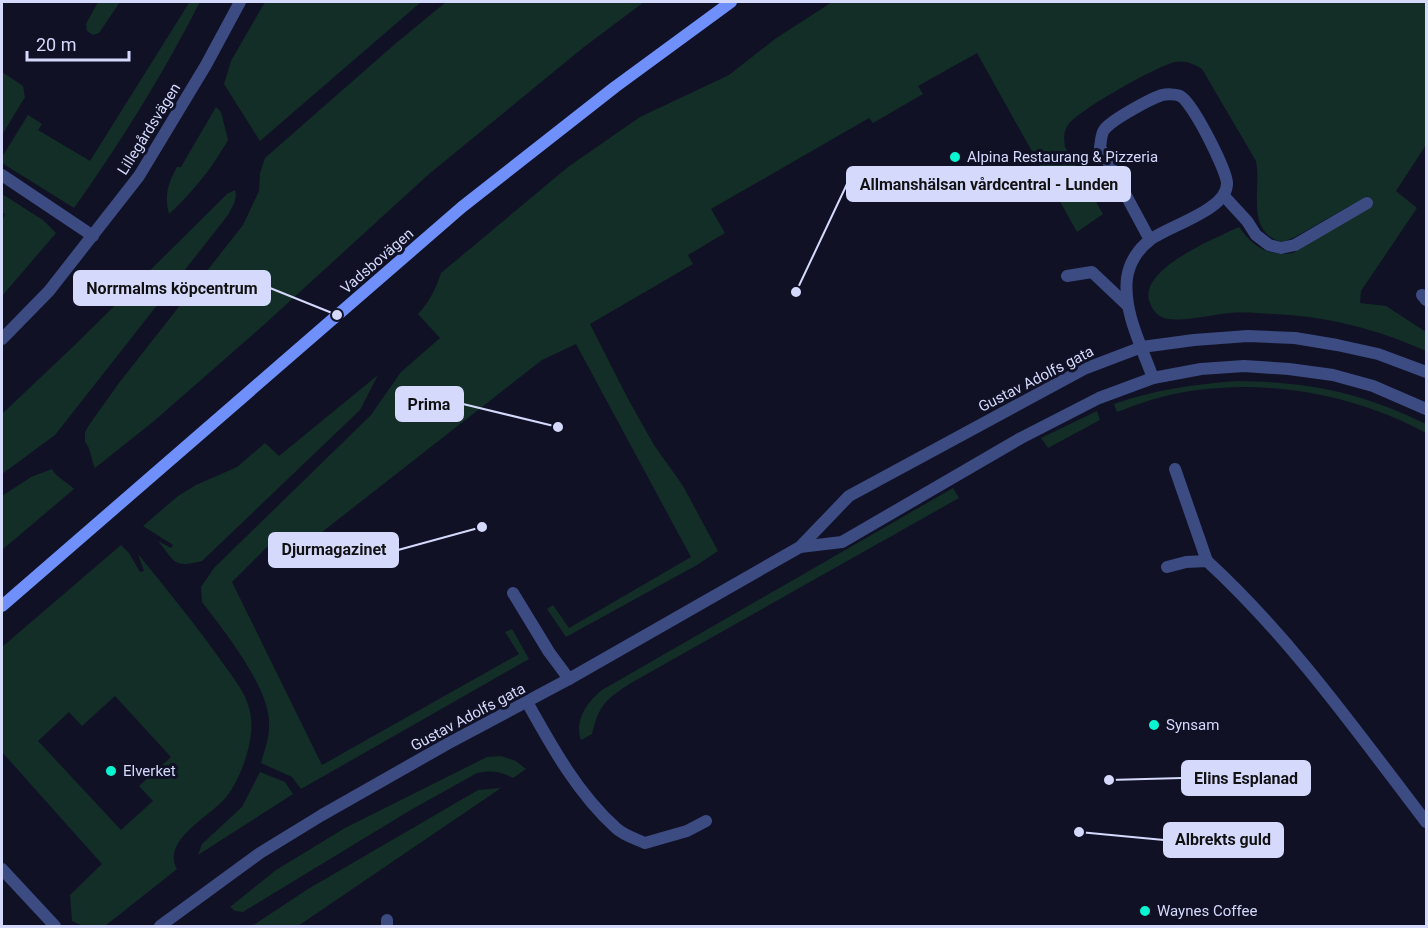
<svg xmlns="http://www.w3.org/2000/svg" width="1428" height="928" viewBox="0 0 1428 928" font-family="Roboto,sans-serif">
  <rect width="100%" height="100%" fill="#101125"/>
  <g fill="#132e26" fill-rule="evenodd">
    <polygon points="98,2 120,2 99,33 93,35 87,31 86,24"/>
    <path d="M188,2H200C163,74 121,142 74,208L2,163V157L28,115L42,124L38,130L90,161L189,3Z"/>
    <polygon points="265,2 421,2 260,141 224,84 231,61"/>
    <path d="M446,2H644L584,47L429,174L267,322L154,421L95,468C91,460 91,448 85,442V432L89,425L119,383L243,225L259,191L260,173L265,158L395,44Z"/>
    <path d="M832,2H1426V145L1396,191L1417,208L1361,291L1360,303L1386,306L1426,332V351C1377,329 1326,316 1272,314C1258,313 1244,312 1230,313C1215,314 1176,324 1162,317C1155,314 1151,307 1149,300C1141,268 1216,238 1239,227C1253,247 1269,257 1293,253L1373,205L1367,196L1295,237L1283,242C1244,233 1262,188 1256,161L1202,69C1194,64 1185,60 1175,62C1157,66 1078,110 1068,125C1063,133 1064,138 1065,147L1103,214L1077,232L977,53L918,86L923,94L873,123L869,118L711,209L725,233L688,255L693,264L590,324L627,397L654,445L683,486L718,551L697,565L566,637L547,609L553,605L569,628L691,557L576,344L542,360L285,561L273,541L232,582L322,765L519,654L505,632L512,629L529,659L301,789L292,777L261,763C264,752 269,739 269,727C272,690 224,631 202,602L201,587L214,568L371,415L401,372L440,338L418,314C429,302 436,289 441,273L568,167L640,117L729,75L775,39Z"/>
    <polygon points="2,72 23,86 25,97 2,135"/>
    <path d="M216,107L221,112L228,140C212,168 193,192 169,214C164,196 168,183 177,167H181Z"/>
    <path d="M235,190C238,199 232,207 228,215L55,435L2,474V414L78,342L227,194Z"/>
    <polygon points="2,194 43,220 56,233 2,296 2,221 5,214 2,212"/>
    <path d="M378,375L360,410L202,561C173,568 176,563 158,541L171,548L173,545L143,526L178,496L196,485L237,467L265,443L279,456Z"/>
    <path d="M1237,381C1309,382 1361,392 1426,424V433C1350,392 1259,377 1174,394C1154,398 1136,405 1117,412L1114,404C1154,390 1194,384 1237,381Z"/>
    <polygon points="1097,411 1100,420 1048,448 1041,438"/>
    <path d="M52,469C57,479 67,481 74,489L2,550V496L31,477Z"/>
    <path d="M953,488L959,498L631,683C606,699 599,705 592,734L581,740C574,721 587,702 602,690Z"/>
    <path d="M121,545L129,553L140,572L144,571L138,554C167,590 196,625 222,662C234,679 249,696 251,718C254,741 241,778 227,796C213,815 160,840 177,869L105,926H83L72,921L70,895L102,864L2,752V647ZM115,696L171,757L139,786L153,801L121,830L38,741L69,712L82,726Z"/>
    <path d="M501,756L516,761L526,769L513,778C501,771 490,770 477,773L409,811L243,912L235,911L230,907L276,870L345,828L487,757Z"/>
    <polygon points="260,772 285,782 293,794 198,855 202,844 242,807"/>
    <polygon points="501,788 298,926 252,926 308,889 478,790"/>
  </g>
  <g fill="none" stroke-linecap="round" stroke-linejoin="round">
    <g stroke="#3c4b82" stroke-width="12">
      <path d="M1150,240L1100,147C1101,142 1101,134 1104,130C1111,120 1150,99 1162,95C1166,94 1176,94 1180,96C1192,101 1226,169 1227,183C1228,210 1168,226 1150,240C1138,249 1129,263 1127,278C1123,312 1142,347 1153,378"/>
      <polyline points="1067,276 1092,272 1128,306"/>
      <polyline points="1422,295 1426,300"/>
      <polyline points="1175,469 1207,561"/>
      <path d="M1167,567L1186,562L1207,561C1290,637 1358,733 1426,822"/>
      <polyline points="513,593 549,652 569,679"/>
      <path d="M527,702C552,747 578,794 616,828C623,835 636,839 645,843L687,831L706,821"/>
      <polyline points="2,869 55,926"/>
      <polyline points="387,926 387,920"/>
    </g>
    <g stroke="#3c4b82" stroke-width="12">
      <polyline points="2,175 93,236"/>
      <polyline points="1224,196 1247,221 1256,235 1269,245 1281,248 1295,245 1367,203"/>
      <polyline points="2,339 49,291 139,176 206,65 240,2"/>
      <polyline points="800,547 842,542 1021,438 1099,398 1153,378 1201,369 1244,366 1289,369 1333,375 1373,386 1426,409"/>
      <polyline points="160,926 260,853 322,815 447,744 569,679 800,547 849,496 1084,369 1142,347 1194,340 1248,336 1295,338 1337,345 1378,354 1426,372"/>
    </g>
    <polyline stroke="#6f8ffa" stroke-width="12" points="2,606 462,207 615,87 731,2"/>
  </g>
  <g fill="#09f5d1" stroke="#101125" stroke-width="2">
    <circle cx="955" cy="157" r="6"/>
    <circle cx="1154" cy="725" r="6"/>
    <circle cx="111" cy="771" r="6"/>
    <circle cx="1145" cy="911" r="6"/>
  </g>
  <g text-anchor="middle" stroke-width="6" stroke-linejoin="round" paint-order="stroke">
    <g font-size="15" fill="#d5dafd" stroke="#101125">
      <text transform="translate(149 129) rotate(-58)" y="5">Lillegårdsvägen</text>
      <text transform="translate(377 261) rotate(-41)" y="5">Vadsbovägen</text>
      <text transform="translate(1036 379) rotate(-27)" y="5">Gustav Adolfs gata</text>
      <text transform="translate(468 717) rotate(-28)" y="5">Gustav Adolfs gata</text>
    </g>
    <g font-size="15" fill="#d5dafd" stroke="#101125" text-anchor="start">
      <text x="967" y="162">Alpina Restaurang &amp; Pizzeria</text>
      <text x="1166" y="730">Synsam</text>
      <text x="123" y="776">Elverket</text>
      <text x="1157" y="916">Waynes Coffee</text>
    </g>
  </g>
  <path fill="none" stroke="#d5dafd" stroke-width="2" d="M796 292L847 184M337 315L270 288M558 427L463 404M482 527L398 550M1109 780L1182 778M1079 832L1164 840"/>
  <g fill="#d5dafd" stroke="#101125" stroke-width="2">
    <circle cx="796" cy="292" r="6"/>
    <circle cx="337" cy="315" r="6"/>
    <circle cx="558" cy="427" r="6"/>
    <circle cx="482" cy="527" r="6"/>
    <circle cx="1109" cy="780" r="6"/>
    <circle cx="1079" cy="832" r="6"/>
  </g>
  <g fill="#d5dafd" stroke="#d5dafd" stroke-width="2">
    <rect x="847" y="167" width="283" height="34" rx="6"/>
    <rect x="74" y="271" width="196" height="34" rx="6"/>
    <rect x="396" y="387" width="67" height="34" rx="6"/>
    <rect x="269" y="533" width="129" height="34" rx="6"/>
    <rect x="1182" y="761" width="128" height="34" rx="6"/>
    <rect x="1164" y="823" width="119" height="34" rx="6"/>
  </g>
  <g font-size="16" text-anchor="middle" font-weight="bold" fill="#111">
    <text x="989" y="190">Allmanshälsan vårdcentral - Lunden</text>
    <text x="172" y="294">Norrmalms köpcentrum</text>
    <text x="429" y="410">Prima</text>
    <text x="334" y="555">Djurmagazinet</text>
    <text x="1246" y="784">Elins Esplanad</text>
    <text x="1223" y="845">Albrekts guld</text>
  </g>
  <rect width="1428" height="928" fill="none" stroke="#d5dafd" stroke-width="6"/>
  <path d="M27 51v9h102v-9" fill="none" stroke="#d5dafd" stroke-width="3"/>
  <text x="36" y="51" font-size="18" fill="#d5dafd" stroke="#101125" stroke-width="4.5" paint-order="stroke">20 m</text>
</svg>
